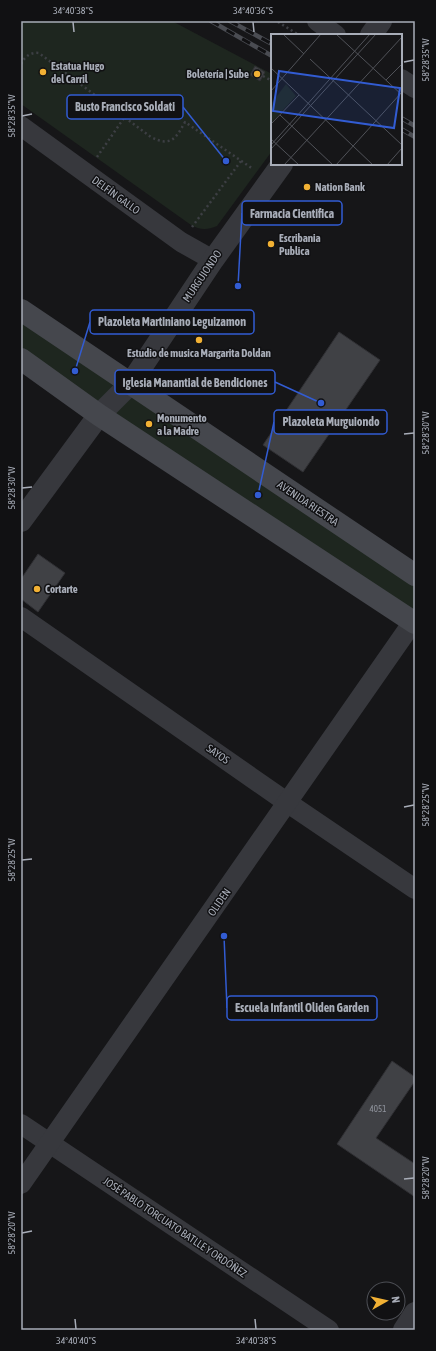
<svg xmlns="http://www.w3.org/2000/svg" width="436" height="1351" viewBox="0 0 436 1351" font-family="'Asap Condensed',sans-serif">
  <rect width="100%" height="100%" fill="#161618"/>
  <g fill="#1e261f">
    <path d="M21,21H172L272,74V151L217,226C207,230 200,230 191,225L21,104Z"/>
    <polygon points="21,310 415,575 415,623 21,359"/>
  </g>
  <g fill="#404145" stroke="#303034">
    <polygon points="255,66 265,72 260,81 250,75"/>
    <polygon points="339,332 380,360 303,472 263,445"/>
    <polygon points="38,554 65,573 38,612 21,599 21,579"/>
    <polygon points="392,1061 415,1077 415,1081 376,1138 415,1164 415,1197 337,1144"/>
  </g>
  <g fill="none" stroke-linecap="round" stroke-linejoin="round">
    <g stroke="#3d3f44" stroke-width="2.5" stroke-dasharray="2 3" stroke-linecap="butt">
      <polyline points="278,22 299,35"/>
      <path d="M21,64C25,56 31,52 39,53L151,137C170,147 176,139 185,122L253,169"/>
      <polyline points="263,76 272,81"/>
      <polyline points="97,157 124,118"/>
      <polyline points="192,227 241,161"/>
    </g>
    <g stroke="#37383d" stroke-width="20">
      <polyline points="317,21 336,35"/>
      <polyline points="401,79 415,88"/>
      <polyline points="21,126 181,242 213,260"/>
      <polyline points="21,617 288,803 415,889"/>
      <polyline points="21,1124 329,1330"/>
      <polyline points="21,1184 415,619"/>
    </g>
    <g stroke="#37383d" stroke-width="22">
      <polyline points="371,35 381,21"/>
      <polyline points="21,521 99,415 131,383 213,260 282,164"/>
      <polyline points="404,1330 415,1313"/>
    </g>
    <g stroke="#45474d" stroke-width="22">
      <polyline points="21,310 415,575"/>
      <polyline points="21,359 99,415 415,623"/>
    </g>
    <defs>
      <g id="rail">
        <polyline points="211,21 272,56"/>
        <polyline points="230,21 272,44"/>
        <polyline points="401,118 415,126"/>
        <polyline points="401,129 415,137"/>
      </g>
    </defs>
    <use href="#rail" stroke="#4a4c52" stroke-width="4.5"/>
    <use href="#rail" stroke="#111113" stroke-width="3" stroke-dasharray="9" stroke-linecap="butt"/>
  </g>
  <path fill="none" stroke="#a8adb8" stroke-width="1.5" d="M73,22L74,32M253,22L254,32M404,62L414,60M22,116L32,114M404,434L414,433M22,488L32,487M404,807L414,805M22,860L32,859M404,1179L414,1178M22,1233L32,1231M75,1319L76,1329M255,1319L256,1329"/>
  <g fill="#f2b134" stroke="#111113" stroke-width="1.5">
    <circle cx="43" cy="72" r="4"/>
    <circle cx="257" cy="74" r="4"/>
    <circle cx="307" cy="187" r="4"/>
    <circle cx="271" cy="244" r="4"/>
    <circle cx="199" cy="340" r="4"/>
    <circle cx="149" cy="424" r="4"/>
    <circle cx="37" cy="589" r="4"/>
  </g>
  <g text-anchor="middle" stroke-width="3" stroke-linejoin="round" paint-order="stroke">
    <g font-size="9" fill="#8e929b">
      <text x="378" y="1112">4051</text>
    </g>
    <g font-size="11" font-weight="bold" fill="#a8adb8" stroke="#111113" text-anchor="start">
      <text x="51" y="70">Estatua Hugo<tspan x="51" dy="13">del Carril</tspan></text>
      <text x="249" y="78" text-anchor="end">Boletería | Sube</text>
      <text x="315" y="191">Nation Bank</text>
      <text x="279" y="242">Escribania<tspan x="279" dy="13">Publica</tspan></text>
      <text x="199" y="357" text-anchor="middle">Estudio de musica Margarita Doldan</text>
      <text x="157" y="422">Monumento<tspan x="157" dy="13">a la Madre</tspan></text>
      <text x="45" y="593">Cortarte</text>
    </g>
    <g font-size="11" fill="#a8adb8" stroke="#111113">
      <text transform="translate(116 195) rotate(36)" y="4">DELFÍN GALLO</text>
      <text transform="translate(202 276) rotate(-56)" y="4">MURGUIONDO</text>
      <text transform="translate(308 503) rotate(34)" y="4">AVENIDA RIESTRA</text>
      <text transform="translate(218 754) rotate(35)" y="4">SAYOS</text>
      <text transform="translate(219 902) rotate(-55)" y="4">OLIDEN</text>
      <text transform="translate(175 1227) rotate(34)" y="4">JOSÉ PABLO TORCUATO BATLLE Y ORDÓÑEZ</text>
    </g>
  </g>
  <g transform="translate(271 34)">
    <rect width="131" height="131" fill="#161618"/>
    <path d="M15,50L25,62L0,89V70Z" fill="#1e261f"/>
    <path fill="none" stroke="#505258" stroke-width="1" d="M12,0L33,20M65,0L131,61M39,25L131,111M0,34L102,131M115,46L131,30M0,57L50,0M9,81L62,131M0,90L28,61M0,105L28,131M0,111L99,0M0,115L105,0M13,131L131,3M65,131L131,58M116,131L131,114"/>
    <path fill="#325cd3" fill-opacity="0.15" stroke="#325cd3" stroke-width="2" d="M8,37L129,54L123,94L2,77Z"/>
    <rect width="131" height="131" fill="none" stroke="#a8adb8" stroke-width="2"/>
  </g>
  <path fill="none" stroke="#325cd3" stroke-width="1.5" d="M226 161L183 107M238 286L242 213M75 371L90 322M321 403L275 382M258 495L274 422M224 936L227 1008"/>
  <g fill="#325cd3" stroke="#111113" stroke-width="1.5">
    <circle cx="226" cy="161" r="4"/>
    <circle cx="238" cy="286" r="4"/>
    <circle cx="75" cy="371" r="4"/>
    <circle cx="321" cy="403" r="4"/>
    <circle cx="258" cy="495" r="4"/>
    <circle cx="224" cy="936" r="4"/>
  </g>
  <g fill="#111113" stroke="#325cd3" stroke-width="1.5">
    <rect x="67" y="95" width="116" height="24" rx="4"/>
    <rect x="242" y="201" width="100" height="24" rx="4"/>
    <rect x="90" y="310" width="164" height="24" rx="4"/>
    <rect x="115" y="370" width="160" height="24" rx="4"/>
    <rect x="274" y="410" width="113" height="24" rx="4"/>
    <rect x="227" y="996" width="150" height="24" rx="4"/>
  </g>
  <g font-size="12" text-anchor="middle" font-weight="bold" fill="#a8adb8">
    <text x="125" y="111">Busto Francisco Soldati</text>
    <text x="292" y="218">Farmacia Cientifica</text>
    <text x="172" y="326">Plazoleta Martiniano Leguizamon</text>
    <text x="195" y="387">Iglesia Manantial de Bendiciones</text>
    <text x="331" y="426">Plazoleta Murguiondo</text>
    <text x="302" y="1012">Escuela Infantil Oliden Garden</text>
  </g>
  <rect width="436" height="1351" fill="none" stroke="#111113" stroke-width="44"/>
  <g transform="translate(386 1301) rotate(82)"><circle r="19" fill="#111113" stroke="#4d4f55"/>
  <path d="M0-3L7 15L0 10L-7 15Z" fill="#f2b134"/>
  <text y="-6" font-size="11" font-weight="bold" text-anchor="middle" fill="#a8adb8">N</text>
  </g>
  <rect x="22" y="22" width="392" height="1307" fill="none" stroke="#a8adb8" stroke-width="1.5"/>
  <g font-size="10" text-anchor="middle" fill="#a8adb8">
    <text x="73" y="14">34°40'38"S</text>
    <text x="253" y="14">34°40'36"S</text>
    <text transform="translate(425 60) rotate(-90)" y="4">58°28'35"W</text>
    <text transform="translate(11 116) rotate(-90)" y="4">58°28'35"W</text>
    <text transform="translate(425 433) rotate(-90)" y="4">58°28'30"W</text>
    <text transform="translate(11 488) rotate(-90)" y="4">58°28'30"W</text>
    <text transform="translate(425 805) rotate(-90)" y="4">58°28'25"W</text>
    <text transform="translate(11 860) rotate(-90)" y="4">58°28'25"W</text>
    <text transform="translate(425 1178) rotate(-90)" y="4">58°28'20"W</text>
    <text transform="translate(11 1233) rotate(-90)" y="4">58°28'20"W</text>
    <text x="76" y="1344">34°40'40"S</text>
    <text x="256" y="1344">34°40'38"S</text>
  </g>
</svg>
